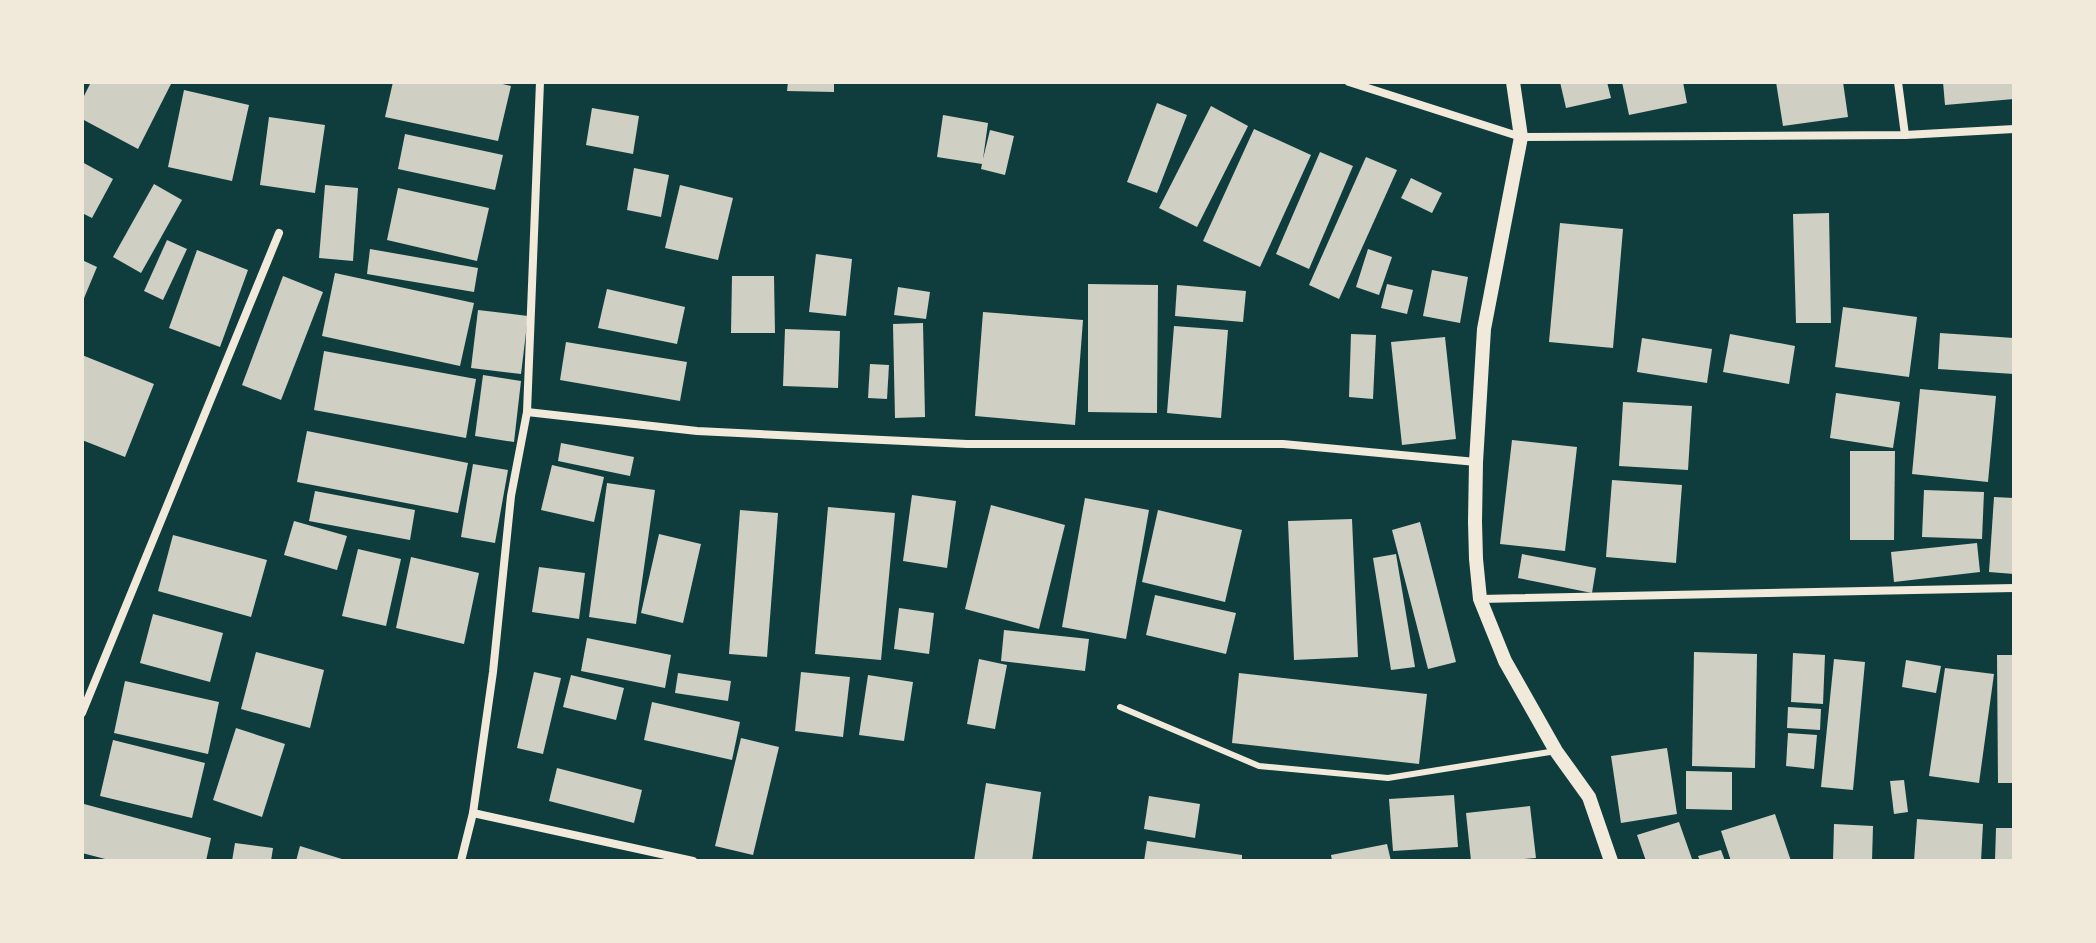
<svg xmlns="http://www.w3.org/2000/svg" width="2096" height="943" viewBox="0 0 2096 943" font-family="Cabin,sans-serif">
  <rect width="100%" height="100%" fill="#0f3d3e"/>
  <g fill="#cfcfc3">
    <polygon points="91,82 172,82 138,149 82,119 82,100"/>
    <polygon points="393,82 494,82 511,86 498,141 385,117"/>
    <polygon points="788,82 834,82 834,92 787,91"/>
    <polygon points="1560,82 1607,82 1611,98 1566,108"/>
    <polygon points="1622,82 1683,82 1687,103 1629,115"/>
    <polygon points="1776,82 1843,82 1848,117 1783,126"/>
    <polygon points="1943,82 2014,82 2014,99 1945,105"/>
    <polygon points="184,90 249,105 232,181 168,167"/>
    <polygon points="1157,103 1187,115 1157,193 1127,182"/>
    <polygon points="1211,106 1248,126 1197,227 1159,208"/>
    <polygon points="592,108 639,116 633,154 586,145"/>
    <polygon points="943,115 988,123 983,159 990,130 1014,136 1005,175 981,169 982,164 937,157"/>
    <polygon points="269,117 325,125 315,193 260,185"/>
    <polygon points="1254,129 1311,155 1260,267 1203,241"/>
    <polygon points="405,134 503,155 495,190 398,169"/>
    <polygon points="1320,152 1353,166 1309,269 1276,254"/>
    <polygon points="1366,157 1397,170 1339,299 1309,285"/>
    <polygon points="82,162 113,179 92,218 82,213"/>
    <polygon points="634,168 669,175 661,217 627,210"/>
    <polygon points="1411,178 1442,193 1432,213 1401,198"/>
    <polygon points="154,184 182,200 141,273 113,257"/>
    <polygon points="325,185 358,188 353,261 319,258"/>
    <polygon points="680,185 733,198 718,260 665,248"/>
    <polygon points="398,188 489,208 477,261 387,240"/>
    <polygon points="1829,213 1831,323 1796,323 1793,214"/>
    <polygon points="1560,223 1623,229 1613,348 1549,342"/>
    <polygon points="167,240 187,249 163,300 144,291"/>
    <polygon points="370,249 478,268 474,292 367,274"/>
    <polygon points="1368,249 1392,257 1379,295 1356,287"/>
    <polygon points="197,250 248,270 220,347 169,328"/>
    <polygon points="816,254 852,259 846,316 809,312"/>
    <polygon points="82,260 97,267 82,303"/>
    <polygon points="1432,270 1468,277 1460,323 1423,316"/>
    <polygon points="335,273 474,303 460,366 322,336"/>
    <polygon points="283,276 323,292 281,400 242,385"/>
    <polygon points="732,276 774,276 775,333 731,333"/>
    <polygon points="1088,284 1158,285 1157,413 1088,412"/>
    <polygon points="1387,284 1413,290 1407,314 1381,308"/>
    <polygon points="1177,285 1246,291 1243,322 1175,316"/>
    <polygon points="898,287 930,292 926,319 894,315"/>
    <polygon points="607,289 685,307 677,344 598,328"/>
    <polygon points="1843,307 1917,317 1909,377 1835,367"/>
    <polygon points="478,310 528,316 521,374 471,368"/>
    <polygon points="983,312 1083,320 1075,425 975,416"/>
    <polygon points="923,323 925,417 895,418 893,324"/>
    <polygon points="1174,326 1228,330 1221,418 1167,413"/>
    <polygon points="785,329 840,331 838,388 783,386"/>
    <polygon points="1940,333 2014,338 2014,374 1938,369"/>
    <polygon points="1351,334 1376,335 1373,399 1349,397"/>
    <polygon points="1730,334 1795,346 1789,384 1723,372"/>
    <polygon points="1445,337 1456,439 1402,445 1391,342"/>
    <polygon points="1642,338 1712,349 1707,383 1637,372"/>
    <polygon points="566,342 687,362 680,401 560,380"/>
    <polygon points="324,351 476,379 466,438 314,410"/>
    <polygon points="82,355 154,384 125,457 82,440"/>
    <polygon points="870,364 889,365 887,399 868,398"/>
    <polygon points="483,375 521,381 514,442 475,436"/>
    <polygon points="1920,389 1996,396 1988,482 1912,474"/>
    <polygon points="1836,393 1900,402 1893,448 1830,438"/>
    <polygon points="1623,402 1692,406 1688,470 1619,466"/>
    <polygon points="307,431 468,463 458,513 297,482"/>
    <polygon points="1512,440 1577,447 1565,551 1500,544"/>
    <polygon points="561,443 634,457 630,476 558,461"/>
    <polygon points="1850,451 1895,451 1894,540 1850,540"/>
    <polygon points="473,464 508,470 495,543 461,537"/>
    <polygon points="552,465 604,477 594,522 541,510"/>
    <polygon points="1612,480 1682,485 1676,563 1606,557"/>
    <polygon points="607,483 655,490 636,624 589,617"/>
    <polygon points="1924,490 1984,492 1982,539 1922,537"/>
    <polygon points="315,491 415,510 410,540 309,521"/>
    <polygon points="912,495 956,501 947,568 903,561"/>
    <polygon points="1994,497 2014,498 2014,574 1989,572"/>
    <polygon points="1085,498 1149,510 1126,639 1062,627"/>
    <polygon points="991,505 1065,525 1039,629 965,609"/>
    <polygon points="828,507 895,513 881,660 815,654"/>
    <polygon points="740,510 778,513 767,657 729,654"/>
    <polygon points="1158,510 1242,530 1225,602 1142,582"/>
    <polygon points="1352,519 1358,657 1294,660 1288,521"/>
    <polygon points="294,521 347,536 337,570 284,555"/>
    <polygon points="1420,522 1456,662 1428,669 1392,530"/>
    <polygon points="659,534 701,544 683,623 641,613"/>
    <polygon points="173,535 267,560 251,617 158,591"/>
    <polygon points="1977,543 1980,572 1894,582 1891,552"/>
    <polygon points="358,549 401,559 386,626 342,616"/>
    <polygon points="1396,554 1415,667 1391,670 1373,558"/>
    <polygon points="1522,554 1596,568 1592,593 1518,578"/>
    <polygon points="411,557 479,573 464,644 396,628"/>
    <polygon points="539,567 585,573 579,619 532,612"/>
    <polygon points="1155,595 1236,613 1226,654 1146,635"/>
    <polygon points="899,608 934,613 929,654 894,649"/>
    <polygon points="153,614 223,633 210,682 140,663"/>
    <polygon points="1004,630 1089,639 1085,671 1001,661"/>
    <polygon points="587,638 671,655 665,688 581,671"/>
    <polygon points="256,652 324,670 310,728 241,709"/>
    <polygon points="1694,652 1757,654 1755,768 1692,766"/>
    <polygon points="1793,653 1825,655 1823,704 1791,702"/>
    <polygon points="1997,655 2014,655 2014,783 1998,783"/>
    <polygon points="979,659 1007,665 995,729 967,724"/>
    <polygon points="1834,659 1865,662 1853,790 1821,787"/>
    <polygon points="1906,660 1941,666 1936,693 1902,687"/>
    <polygon points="1945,668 1994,674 1979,783 1929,776"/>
    <polygon points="534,672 561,678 543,754 517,748"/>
    <polygon points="801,672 850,677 843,737 795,731"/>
    <polygon points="678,673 731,681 728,701 675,693"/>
    <polygon points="1239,673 1427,694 1419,764 1232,743"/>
    <polygon points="571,675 624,688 616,720 563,707"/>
    <polygon points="868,675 913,682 904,741 859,735"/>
    <polygon points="125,681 219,702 208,754 114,733"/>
    <polygon points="652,702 740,722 732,760 644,740"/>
    <polygon points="1788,707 1821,709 1820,730 1787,728"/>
    <polygon points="236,728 285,744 262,817 213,800"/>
    <polygon points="1788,733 1817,735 1814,769 1786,766"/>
    <polygon points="741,738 779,747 753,855 715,846"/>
    <polygon points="113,740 205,763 192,818 100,796"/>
    <polygon points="1667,748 1677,814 1621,823 1611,756"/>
    <polygon points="557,768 642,790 634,823 549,801"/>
    <polygon points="1686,771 1732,772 1732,810 1686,809"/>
    <polygon points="1904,780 1908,812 1894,814 1890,781"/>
    <polygon points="986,783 1041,792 1032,861 974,861"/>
    <polygon points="1454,795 1458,847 1393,851 1389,799"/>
    <polygon points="1149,796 1200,804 1195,838 1144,829"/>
    <polygon points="84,804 211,838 206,861 113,861 82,853 82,814"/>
    <polygon points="1530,806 1536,858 1502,861 1471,861 1466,813"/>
    <polygon points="1775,814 1791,861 1731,861 1721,831"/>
    <polygon points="1917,819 1983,824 1981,861 1914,861"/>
    <polygon points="1679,822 1692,859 1646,861 1637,835"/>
    <polygon points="1834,824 1873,826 1872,861 1833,861"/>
    <polygon points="1996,828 2014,828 2014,861 1995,861"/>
    <polygon points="1147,841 1242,855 1242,861 1144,861"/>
    <polygon points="235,843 273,848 271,861 232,861"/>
    <polygon points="1387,844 1391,861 1332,861 1331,855"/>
    <polygon points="300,846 345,860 344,861 296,861"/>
    <polygon points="1721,850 1725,861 1700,861 1698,856"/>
  </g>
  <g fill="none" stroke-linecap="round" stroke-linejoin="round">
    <polyline stroke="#f1e9da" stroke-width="6" points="1120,707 1259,766 1388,778 1556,751"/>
    <g stroke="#f1e9da" stroke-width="8">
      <polyline points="1349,82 1521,137 1905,135 2014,129"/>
      <polyline points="1898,82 1905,135"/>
      <polyline points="527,412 697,431 967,444 1283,444 1476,462"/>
      <polyline points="1480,599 2014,588"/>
      <polyline points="82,713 279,233"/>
      <polyline points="473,813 693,861"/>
      <polyline points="461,861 473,813 493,672 511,496 527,412 540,82"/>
    </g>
    <polyline stroke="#f1e9da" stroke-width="14" points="1513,82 1521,137 1484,329 1476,462 1475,522 1476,559 1480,599 1505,661 1556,751 1589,797 1611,861"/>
  </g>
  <rect width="2096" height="943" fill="none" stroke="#f1e9da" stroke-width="168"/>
</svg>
